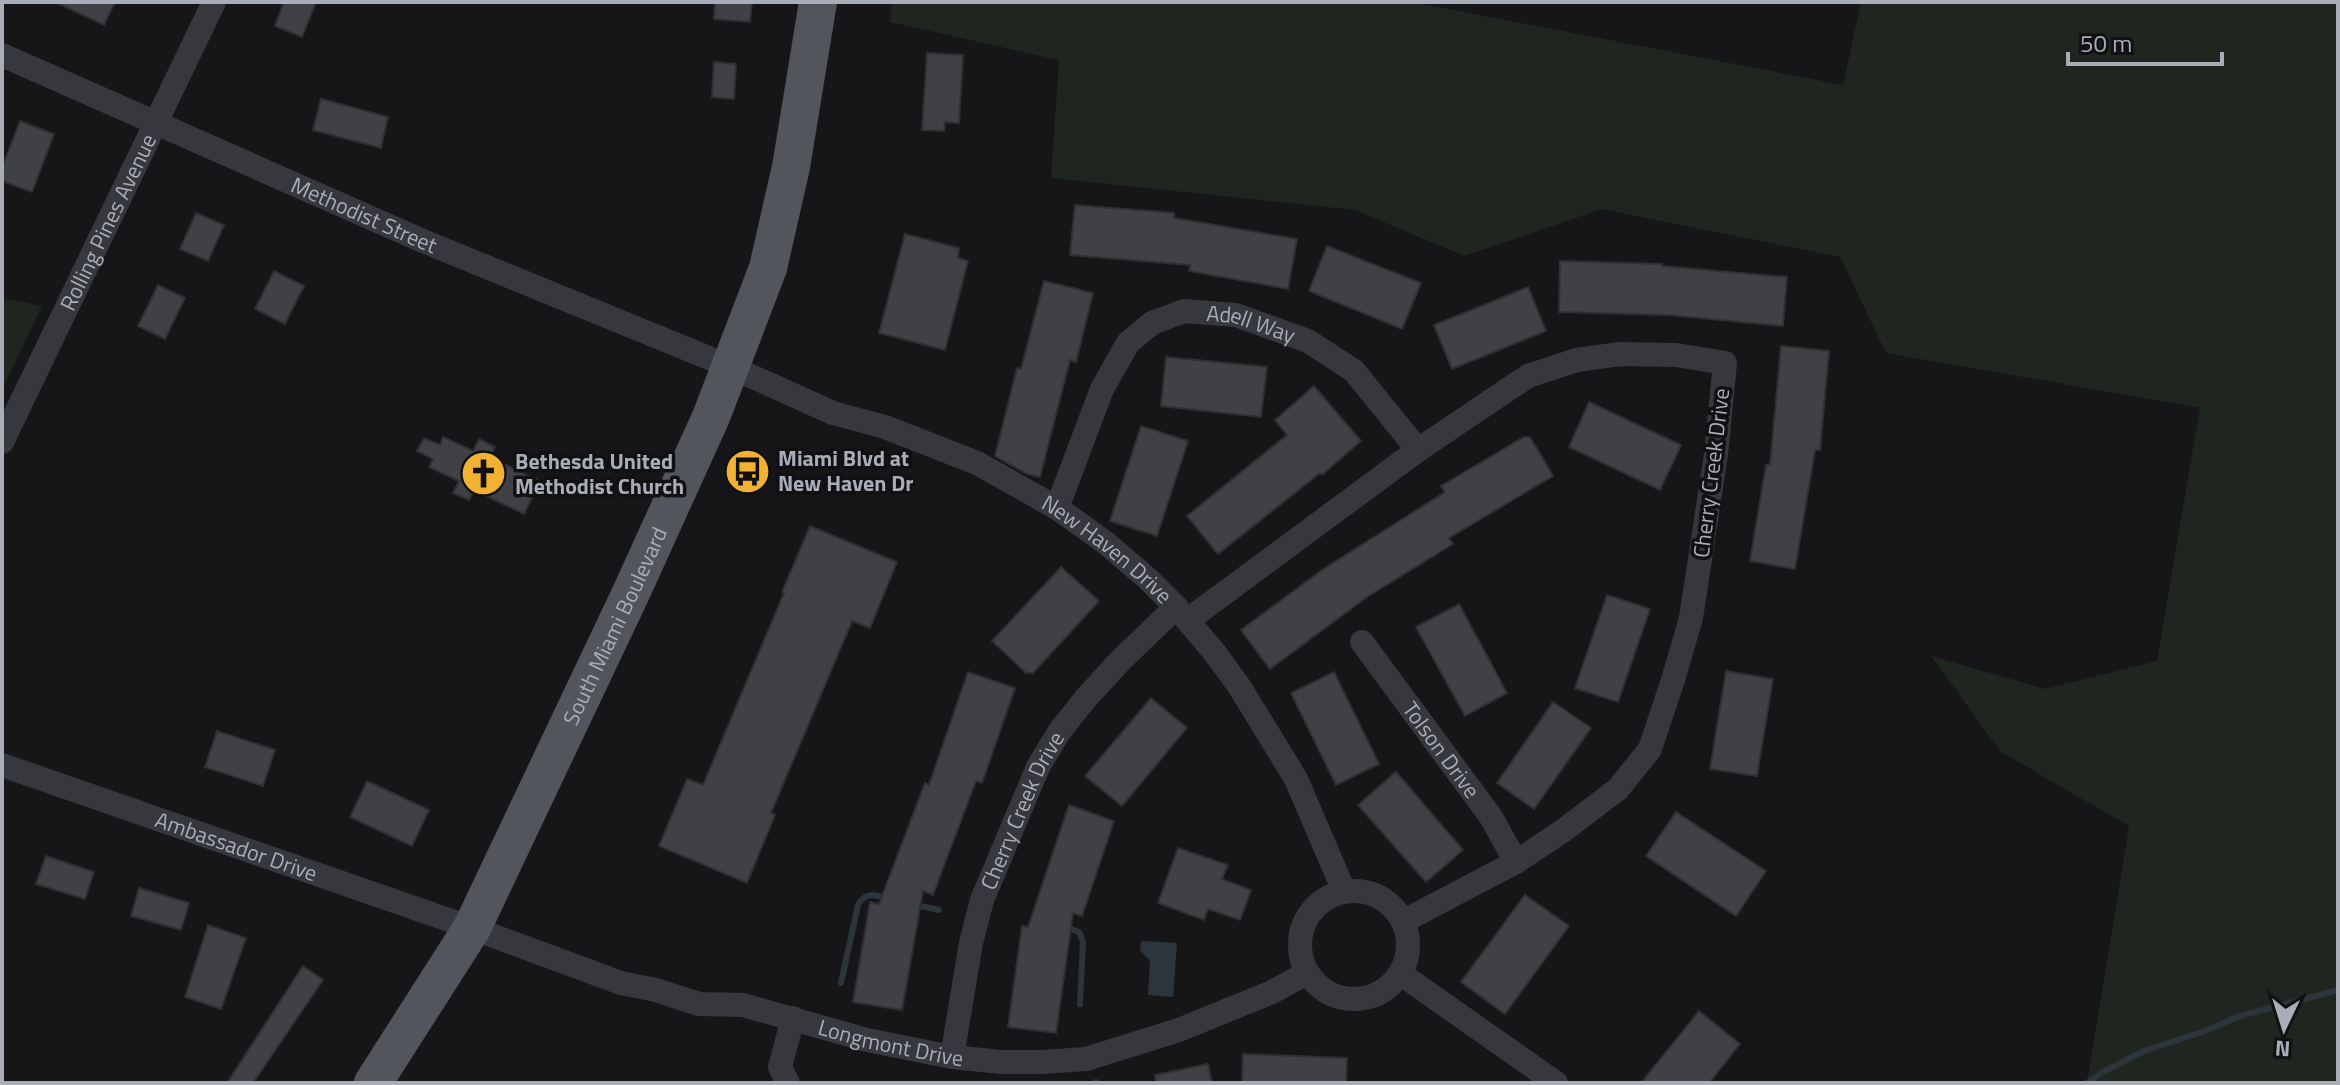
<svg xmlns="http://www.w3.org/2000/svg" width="2340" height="1085" viewBox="0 0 2340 1085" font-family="'Titillium Web',sans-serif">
  <rect width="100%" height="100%" fill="#161618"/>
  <g fill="#1e261f">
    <polygon points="892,2 1412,2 1843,85 1861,2 2338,2 2338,1083 2087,1083 2129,826 2001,752 1931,656 2045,689 2157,661 2200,408 1886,353 1840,257 1602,209 1464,256 1355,210 1051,178 1059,60 890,22"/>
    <polygon points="2,298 42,306 2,390"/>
  </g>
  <polygon fill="#2c353c" points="1141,941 1177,943 1173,997 1148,995 1150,961 1140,950"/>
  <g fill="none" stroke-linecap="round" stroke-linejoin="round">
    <g stroke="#2c353c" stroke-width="6">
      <polyline points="916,905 939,910"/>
      <polyline points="1066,927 1079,932 1083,941 1080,1004"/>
      <path d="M841,983L858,905C866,891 876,895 889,899"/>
      <polyline points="1096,1082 1096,1083"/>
      <polyline points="2087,1083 2103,1072 2144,1051 2202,1032 2240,1016 2338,990"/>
    </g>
  </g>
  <g fill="#404145" stroke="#303034" stroke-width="2">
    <polygon points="55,2 115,2 104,25"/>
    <polygon points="284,2 316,2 302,37 275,26"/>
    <polygon points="715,2 752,2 750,22 714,19"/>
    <polygon points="927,53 963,55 959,123 945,122 944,131 922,130"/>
    <polygon points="714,62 736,64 734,99 712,97"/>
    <polygon points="321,99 388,117 381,148 313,130"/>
    <polygon points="20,121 54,134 32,192 2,181 2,168"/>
    <polygon points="1075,205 1174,213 1174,218 1297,239 1288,289 1189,271 1190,265 1070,255"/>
    <polygon points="196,213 224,225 208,261 180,249"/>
    <polygon points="905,234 959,248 958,258 968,261 945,350 879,333"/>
    <polygon points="1327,246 1421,283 1402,329 1309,291"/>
    <polygon points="1560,261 1662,264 1662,266 1787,277 1783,326 1668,315 1559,312"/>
    <polygon points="274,271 304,286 285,324 255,309"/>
    <polygon points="1044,281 1093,293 1076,362 1070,360 1040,477 1027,474 995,456 1017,368 1021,369"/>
    <polygon points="158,285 185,298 165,339 138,326"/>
    <polygon points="1528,287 1546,331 1452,369 1434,325"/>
    <polygon points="1781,346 1829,351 1820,450 1815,450 1795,569 1750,561 1766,465 1770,465"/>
    <polygon points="1166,357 1267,367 1261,417 1161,406"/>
    <polygon points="1314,386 1361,441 1322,475 1320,473 1218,554 1187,516 1287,435 1275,420"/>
    <polygon points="1589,402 1681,445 1660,490 1569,447"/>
    <polygon points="1141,426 1188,441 1157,536 1110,521"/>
    <polygon points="443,437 473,451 479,439 495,447 490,457 540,481 524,514 474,490 469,500 453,493 459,481 429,467 433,459 417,451 424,438 440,445"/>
    <polygon points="1524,437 1530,437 1553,476 1449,538 1453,544 1367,597 1270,669 1241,630 1322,570 1445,492 1441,486"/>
    <polygon points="810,526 897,562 870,628 852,621 771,813 775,815 747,883 659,846 687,779 703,785 784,593 782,592"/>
    <polygon points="1061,567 1099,601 1033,673 1026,673 992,641"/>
    <polygon points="1607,595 1650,609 1618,702 1575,688"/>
    <polygon points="1459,604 1507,693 1465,716 1416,627"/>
    <polygon points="1726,671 1773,679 1757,776 1710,769"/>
    <polygon points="968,672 1015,688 982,783 976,781 933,895 923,891 902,1010 853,1002 870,902 879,904 925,783 929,785"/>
    <polygon points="1334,672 1379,764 1336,785 1291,693"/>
    <polygon points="1151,698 1187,728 1122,806 1085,776"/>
    <polygon points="1553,702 1591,728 1534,809 1497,783"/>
    <polygon points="217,731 275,750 263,786 205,767"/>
    <polygon points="1396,772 1463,850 1426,882 1358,805"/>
    <polygon points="367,781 429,810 412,846 350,817"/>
    <polygon points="1069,805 1114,821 1082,916 1073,913 1056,1033 1008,1027 1022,926 1028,927"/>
    <polygon points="1676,812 1766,871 1736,916 1646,856"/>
    <polygon points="1178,848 1228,865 1222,879 1251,890 1240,920 1208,909 1204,920 1158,903"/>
    <polygon points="46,856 94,872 85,899 36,884"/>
    <polygon points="139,888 189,903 181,930 131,916"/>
    <polygon points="1525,895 1569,926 1505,1014 1461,982"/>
    <polygon points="208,925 246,938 221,1009 185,997"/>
    <polygon points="303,966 323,980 253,1083 227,1083"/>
    <polygon points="1699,1011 1740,1044 1709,1083 1641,1083"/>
    <polygon points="1243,1054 1347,1058 1346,1083 1242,1083"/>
    <polygon points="1208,1064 1212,1083 1156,1083 1155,1075"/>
  </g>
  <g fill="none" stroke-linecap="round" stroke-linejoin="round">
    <g stroke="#37383d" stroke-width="24">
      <path id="s1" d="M2,55L423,241L731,367L833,413L885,427L977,463L1057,508L1106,543L1148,579L1176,607L1215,653L1239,686L1296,779L1344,891"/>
      <path id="s2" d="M2,442L214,2"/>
      <path id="s3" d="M1057,508L1102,389L1128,343L1152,323L1184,311L1236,315L1308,341L1354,371L1418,450"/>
      <polyline points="1188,620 1418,450 1528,376 1577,360 1620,354 1676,355 1725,363 1716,454 1691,618 1673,680 1650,749 1618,789 1564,830 1516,862 1404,921"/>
      <path id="s4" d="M1362,642L1491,817L1516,862"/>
      <path id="s5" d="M2,765L472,928L621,983L656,990L699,1004L743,1005L867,1040L952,1057L1001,1062H1041L1086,1059L1179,1030L1272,992L1307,973"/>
      <circle cx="1354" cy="945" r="54"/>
      <polyline points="1401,974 1556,1083"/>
      <path id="s6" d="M952,1057L971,943L982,900L1038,767L1059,732L1086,698L1121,660L1176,607"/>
      <polyline points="788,1083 780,1067 793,1018"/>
    </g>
    <path stroke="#53555c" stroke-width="38" id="s7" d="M373,1083L472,928L630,595L711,417L768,268L791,167L818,2"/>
  </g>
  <defs>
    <symbol id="bus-disc" viewBox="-11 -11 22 22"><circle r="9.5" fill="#f2b134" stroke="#111113"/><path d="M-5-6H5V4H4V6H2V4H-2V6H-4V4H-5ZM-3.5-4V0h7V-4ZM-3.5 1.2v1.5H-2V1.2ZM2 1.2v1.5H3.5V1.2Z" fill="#111"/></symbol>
    <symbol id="church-disc" viewBox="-11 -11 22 22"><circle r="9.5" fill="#f2b134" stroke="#111113"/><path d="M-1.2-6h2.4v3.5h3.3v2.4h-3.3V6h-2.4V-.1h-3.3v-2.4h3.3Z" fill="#111"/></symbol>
  </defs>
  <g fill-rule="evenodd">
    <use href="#bus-disc" x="722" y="446" width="51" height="51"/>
    <use href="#church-disc" x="458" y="448" width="51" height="51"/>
  </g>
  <g text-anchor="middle" stroke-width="7" stroke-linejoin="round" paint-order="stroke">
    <g font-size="22" fill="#a8adb8" stroke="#111113">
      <text dy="8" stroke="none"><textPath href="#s1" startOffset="396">Methodist Street</textPath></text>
      <text dy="8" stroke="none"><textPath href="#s2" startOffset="244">Rolling Pines Avenue</textPath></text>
      <text dy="8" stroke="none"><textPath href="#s3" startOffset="314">Adell Way</textPath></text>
      <text transform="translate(1711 473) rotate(-83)" y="8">Cherry Creek Drive</text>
      <text dy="8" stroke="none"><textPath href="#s1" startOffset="1214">New Haven Drive</textPath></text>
      <text dy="8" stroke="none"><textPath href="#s7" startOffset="518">South Miami Boulevard</textPath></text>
      <text dy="8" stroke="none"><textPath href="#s4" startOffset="134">Tolson Drive</textPath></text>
      <text dy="8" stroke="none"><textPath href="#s6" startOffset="258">Cherry Creek Drive</textPath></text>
      <text dy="8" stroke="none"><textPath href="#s5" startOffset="248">Ambassador Drive</textPath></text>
      <text dy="8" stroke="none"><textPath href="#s5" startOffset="934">Longmont Drive</textPath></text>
    </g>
    <g font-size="22" font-weight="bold" fill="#a8adb8" stroke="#111113" text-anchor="start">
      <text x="778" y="466">Miami Blvd at<tspan x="778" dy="25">New Haven Dr</tspan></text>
      <text x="515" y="469">Bethesda United<tspan x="515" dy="25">Methodist Church</tspan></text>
    </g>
  </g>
  <rect width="2340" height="1085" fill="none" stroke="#a8adb8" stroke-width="8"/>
  <g transform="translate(2284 1029) rotate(184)" stroke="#111113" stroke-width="6" paint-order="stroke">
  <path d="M0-6L14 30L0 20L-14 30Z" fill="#a8adb8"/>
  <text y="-12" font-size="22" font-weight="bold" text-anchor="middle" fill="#a8adb8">N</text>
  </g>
  <path d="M2068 52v12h154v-12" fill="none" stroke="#a8adb8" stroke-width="4"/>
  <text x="2080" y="52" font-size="24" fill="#a8adb8" stroke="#111113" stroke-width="6" paint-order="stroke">50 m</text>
</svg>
